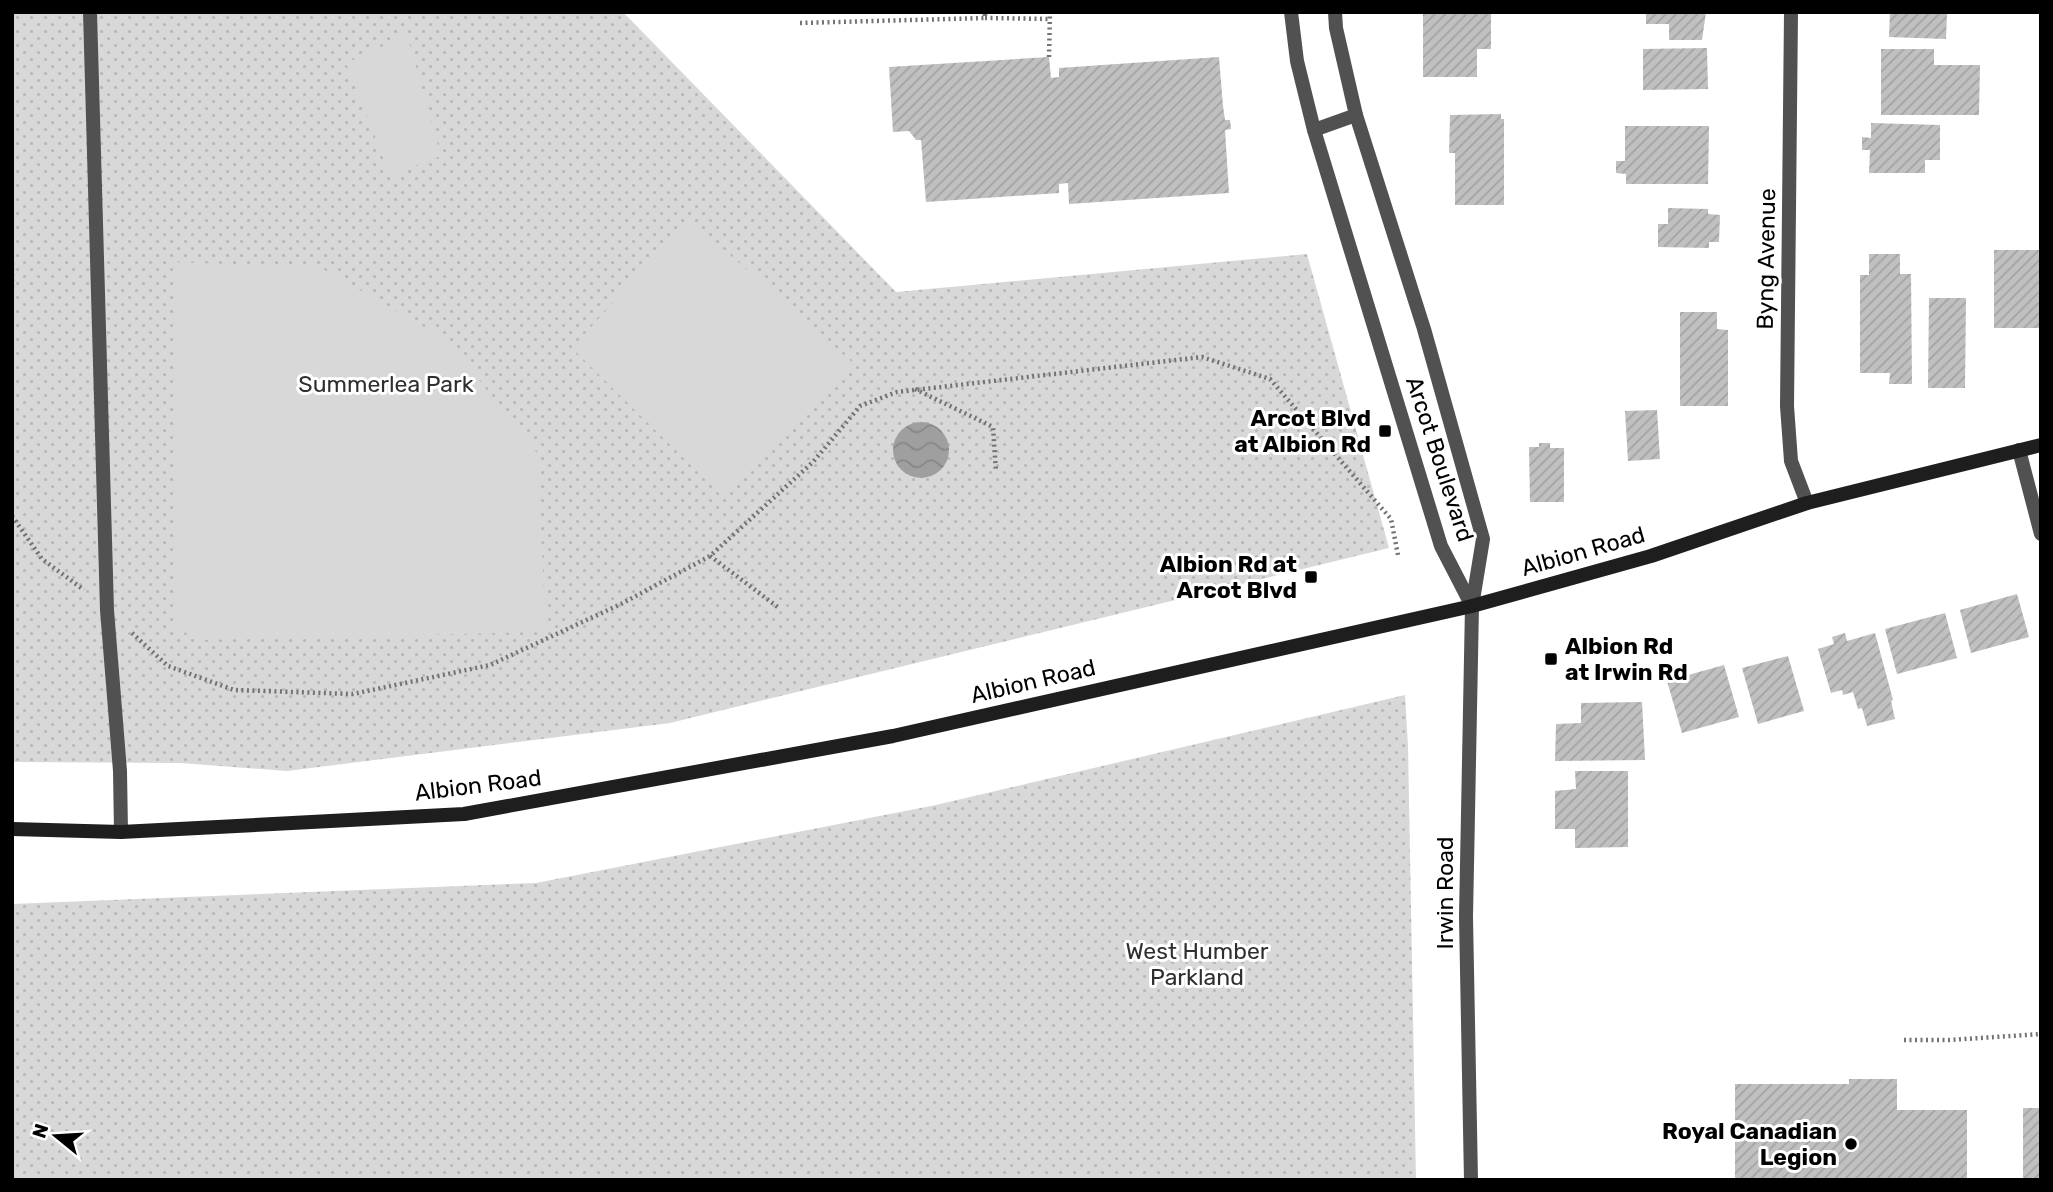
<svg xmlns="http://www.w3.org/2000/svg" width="2053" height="1192" viewBox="0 0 2053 1192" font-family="Rubik,sans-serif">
  <defs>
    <pattern id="park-dots" width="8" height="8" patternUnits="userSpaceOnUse" patternTransform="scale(1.75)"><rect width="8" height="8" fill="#d8d8d8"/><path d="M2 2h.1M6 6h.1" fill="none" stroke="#b8b8b8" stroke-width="1.8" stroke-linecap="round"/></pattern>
    <pattern id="water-waves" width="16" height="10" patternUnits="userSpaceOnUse" patternTransform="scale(1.75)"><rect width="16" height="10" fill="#9f9f9f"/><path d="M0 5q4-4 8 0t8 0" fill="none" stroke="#878787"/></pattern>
    <pattern id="building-hatch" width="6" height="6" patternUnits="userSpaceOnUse" patternTransform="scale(1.75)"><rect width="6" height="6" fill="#c0c0c0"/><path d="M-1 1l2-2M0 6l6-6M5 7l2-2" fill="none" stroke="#a3a3a3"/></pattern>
  </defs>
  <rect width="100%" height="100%" fill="#fff"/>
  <g fill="url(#park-dots)">
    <polygon points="12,12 623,12 896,292 1307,254 1389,548 670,723 287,771 180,763 12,762"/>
    <polygon points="1405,695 1408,746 1416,1180 12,1180 12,904 536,883 936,805"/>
  </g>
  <g fill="#d8d8d8">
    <polygon points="407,35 441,156 390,175 346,63"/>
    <polygon points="689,219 853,363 723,497 572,348"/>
    <polygon points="176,262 321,268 447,340 537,453 546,632 198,640 174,626"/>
  </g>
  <circle fill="url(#water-waves)" cx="921" cy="450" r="28"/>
  <g fill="url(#building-hatch)">
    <polygon points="1423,12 1491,12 1491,49 1477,49 1477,77 1423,77"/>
    <polygon points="1646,12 1706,12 1702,40 1669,40 1669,24 1646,24"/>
    <polygon points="1890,12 1947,12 1946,39 1889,37"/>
    <polygon points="1707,48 1708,89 1643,90 1643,49"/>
    <polygon points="1881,49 1934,49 1934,65 1980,65 1979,115 1881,115"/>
    <polygon points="1049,57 1051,78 1059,77 1059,68 1219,57 1223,106 1225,120 1230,120 1231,129 1225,130 1229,193 1069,204 1068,183 1059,184 1059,193 926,202 921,140 916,140 909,131 893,132 889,67"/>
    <polygon points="1501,114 1501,119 1504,119 1504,205 1455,205 1455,153 1449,153 1450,115"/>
    <polygon points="1871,123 1940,125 1940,160 1925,160 1925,173 1869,173 1870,150 1862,150 1862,137 1871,138"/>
    <polygon points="1625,126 1709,126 1708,184 1626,184 1626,174 1616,173 1616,161 1625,161"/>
    <polygon points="1668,208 1708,209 1708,214 1720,215 1719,242 1709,242 1709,248 1658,247 1658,224 1668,224"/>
    <rect x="1994" y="250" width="47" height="78"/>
    <polygon points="1869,254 1900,254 1900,274 1911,274 1912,384 1889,384 1890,373 1860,373 1860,275 1869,275"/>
    <polygon points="1929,298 1966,298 1965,388 1928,388"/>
    <polygon points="1680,312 1717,312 1717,329 1728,330 1728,406 1680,406"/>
    <polygon points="1657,410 1660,459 1628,461 1625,411"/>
    <polygon points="1539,443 1550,443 1550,448 1564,448 1564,502 1530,502 1529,447 1539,447"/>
    <polygon points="2017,594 2029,637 1971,653 1960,610"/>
    <polygon points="1945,613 1957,658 1897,674 1885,629"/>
    <polygon points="1845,633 1847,641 1875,633 1893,700 1891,701 1895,719 1867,726 1862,708 1858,709 1853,692 1843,695 1842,690 1831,693 1818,649 1834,644 1832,637"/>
    <polygon points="1788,656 1804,711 1758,724 1742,668"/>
    <polygon points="1724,665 1739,717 1682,733 1667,681"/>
    <polygon points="1642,702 1645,760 1555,761 1556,724 1581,723 1581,703"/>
    <polygon points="1575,771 1628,771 1628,847 1575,848 1575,829 1555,829 1555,791 1576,789"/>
    <polygon points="1849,1079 1897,1079 1897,1110 1967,1110 1967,1179 1735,1179 1735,1084 1849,1084"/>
    <rect x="2023" y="1108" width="18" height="72"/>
  </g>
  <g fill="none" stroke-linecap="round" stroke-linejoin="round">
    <g stroke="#737373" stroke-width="4.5" stroke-dasharray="2 3.5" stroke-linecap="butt">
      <polyline points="985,18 1050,19"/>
      <polyline points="800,23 985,18 985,12"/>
      <polyline points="1049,57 1050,12"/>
      <polyline points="12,263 12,289"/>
      <polyline points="915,389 993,427 996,472"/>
      <polyline points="12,516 42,559 84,590"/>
      <polyline points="710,556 779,608"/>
      <polyline points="132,633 168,666 234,690 353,694 490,665 621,604 710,556 813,462 860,406 897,392 1202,357 1270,379 1391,519 1398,555"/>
      <polyline points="1904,1040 1949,1040 2041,1034"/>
    </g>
    <g stroke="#515151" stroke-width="14">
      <polyline points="90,12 107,610 120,771 121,832"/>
      <polyline points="1314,130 1356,115"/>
      <polyline points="2019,450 2041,534"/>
    </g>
    <g stroke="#515151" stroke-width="14">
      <polyline points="1291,12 1297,61 1314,130 1441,546 1472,606"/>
      <polyline points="1335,12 1336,28 1356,115 1424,329 1483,539 1472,606 1466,917 1471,1180"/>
      <polyline points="1791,12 1787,406 1791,461 1807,503"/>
    </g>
    <polyline stroke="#1e1e1e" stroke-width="14" points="12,829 121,832 464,814 893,736 1472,606 1651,556 1807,503 2041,445"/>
  </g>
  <g fill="#000" stroke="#fff" stroke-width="2.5">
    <rect x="1378" y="424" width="14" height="14" rx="3.5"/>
    <rect x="1304" y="570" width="14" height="14" rx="3.5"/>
    <rect x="1544" y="652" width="14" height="14" rx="3.5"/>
    <circle cx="1851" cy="1144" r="7"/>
  </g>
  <g text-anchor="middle" stroke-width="6" stroke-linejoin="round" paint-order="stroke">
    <g font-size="23" fill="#000" stroke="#fff">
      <text transform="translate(1766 259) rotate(-89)" y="8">Byng Avenue</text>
      <text transform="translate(1440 459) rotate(72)" y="8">Arcot Boulevard</text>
      <text transform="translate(1583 551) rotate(-16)" y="8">Albion Road</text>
      <text transform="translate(1033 681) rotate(-13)" y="8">Albion Road</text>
      <text transform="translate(478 785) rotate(-7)" y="8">Albion Road</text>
      <text transform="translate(1445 893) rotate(-90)" y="8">Irwin Road</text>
    </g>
    <g font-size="23" fill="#2f2f2f" stroke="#fff">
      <text x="386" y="392">Summerlea Park</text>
      <text x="1197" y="959">West Humber<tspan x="1197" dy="26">Parkland</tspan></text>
    </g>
    <g font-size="23" font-weight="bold" fill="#000" stroke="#fff" text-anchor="end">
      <text x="1371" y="426">Arcot Blvd<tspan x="1371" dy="26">at Albion Rd</tspan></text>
      <text x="1297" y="572">Albion Rd at<tspan x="1297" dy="26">Arcot Blvd</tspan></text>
      <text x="1565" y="654" text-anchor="start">Albion Rd<tspan x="1565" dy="26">at Irwin Rd</tspan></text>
      <text x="1837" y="1139">Royal Canadian<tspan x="1837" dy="26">Legion</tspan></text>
    </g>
  </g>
  <rect width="2053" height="1192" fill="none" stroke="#000000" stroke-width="28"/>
  <g transform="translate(56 1136) rotate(288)" stroke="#ffffff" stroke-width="5" paint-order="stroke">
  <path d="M0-5L12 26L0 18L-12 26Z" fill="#000000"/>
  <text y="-10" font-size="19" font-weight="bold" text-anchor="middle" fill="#000000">N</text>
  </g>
</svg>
